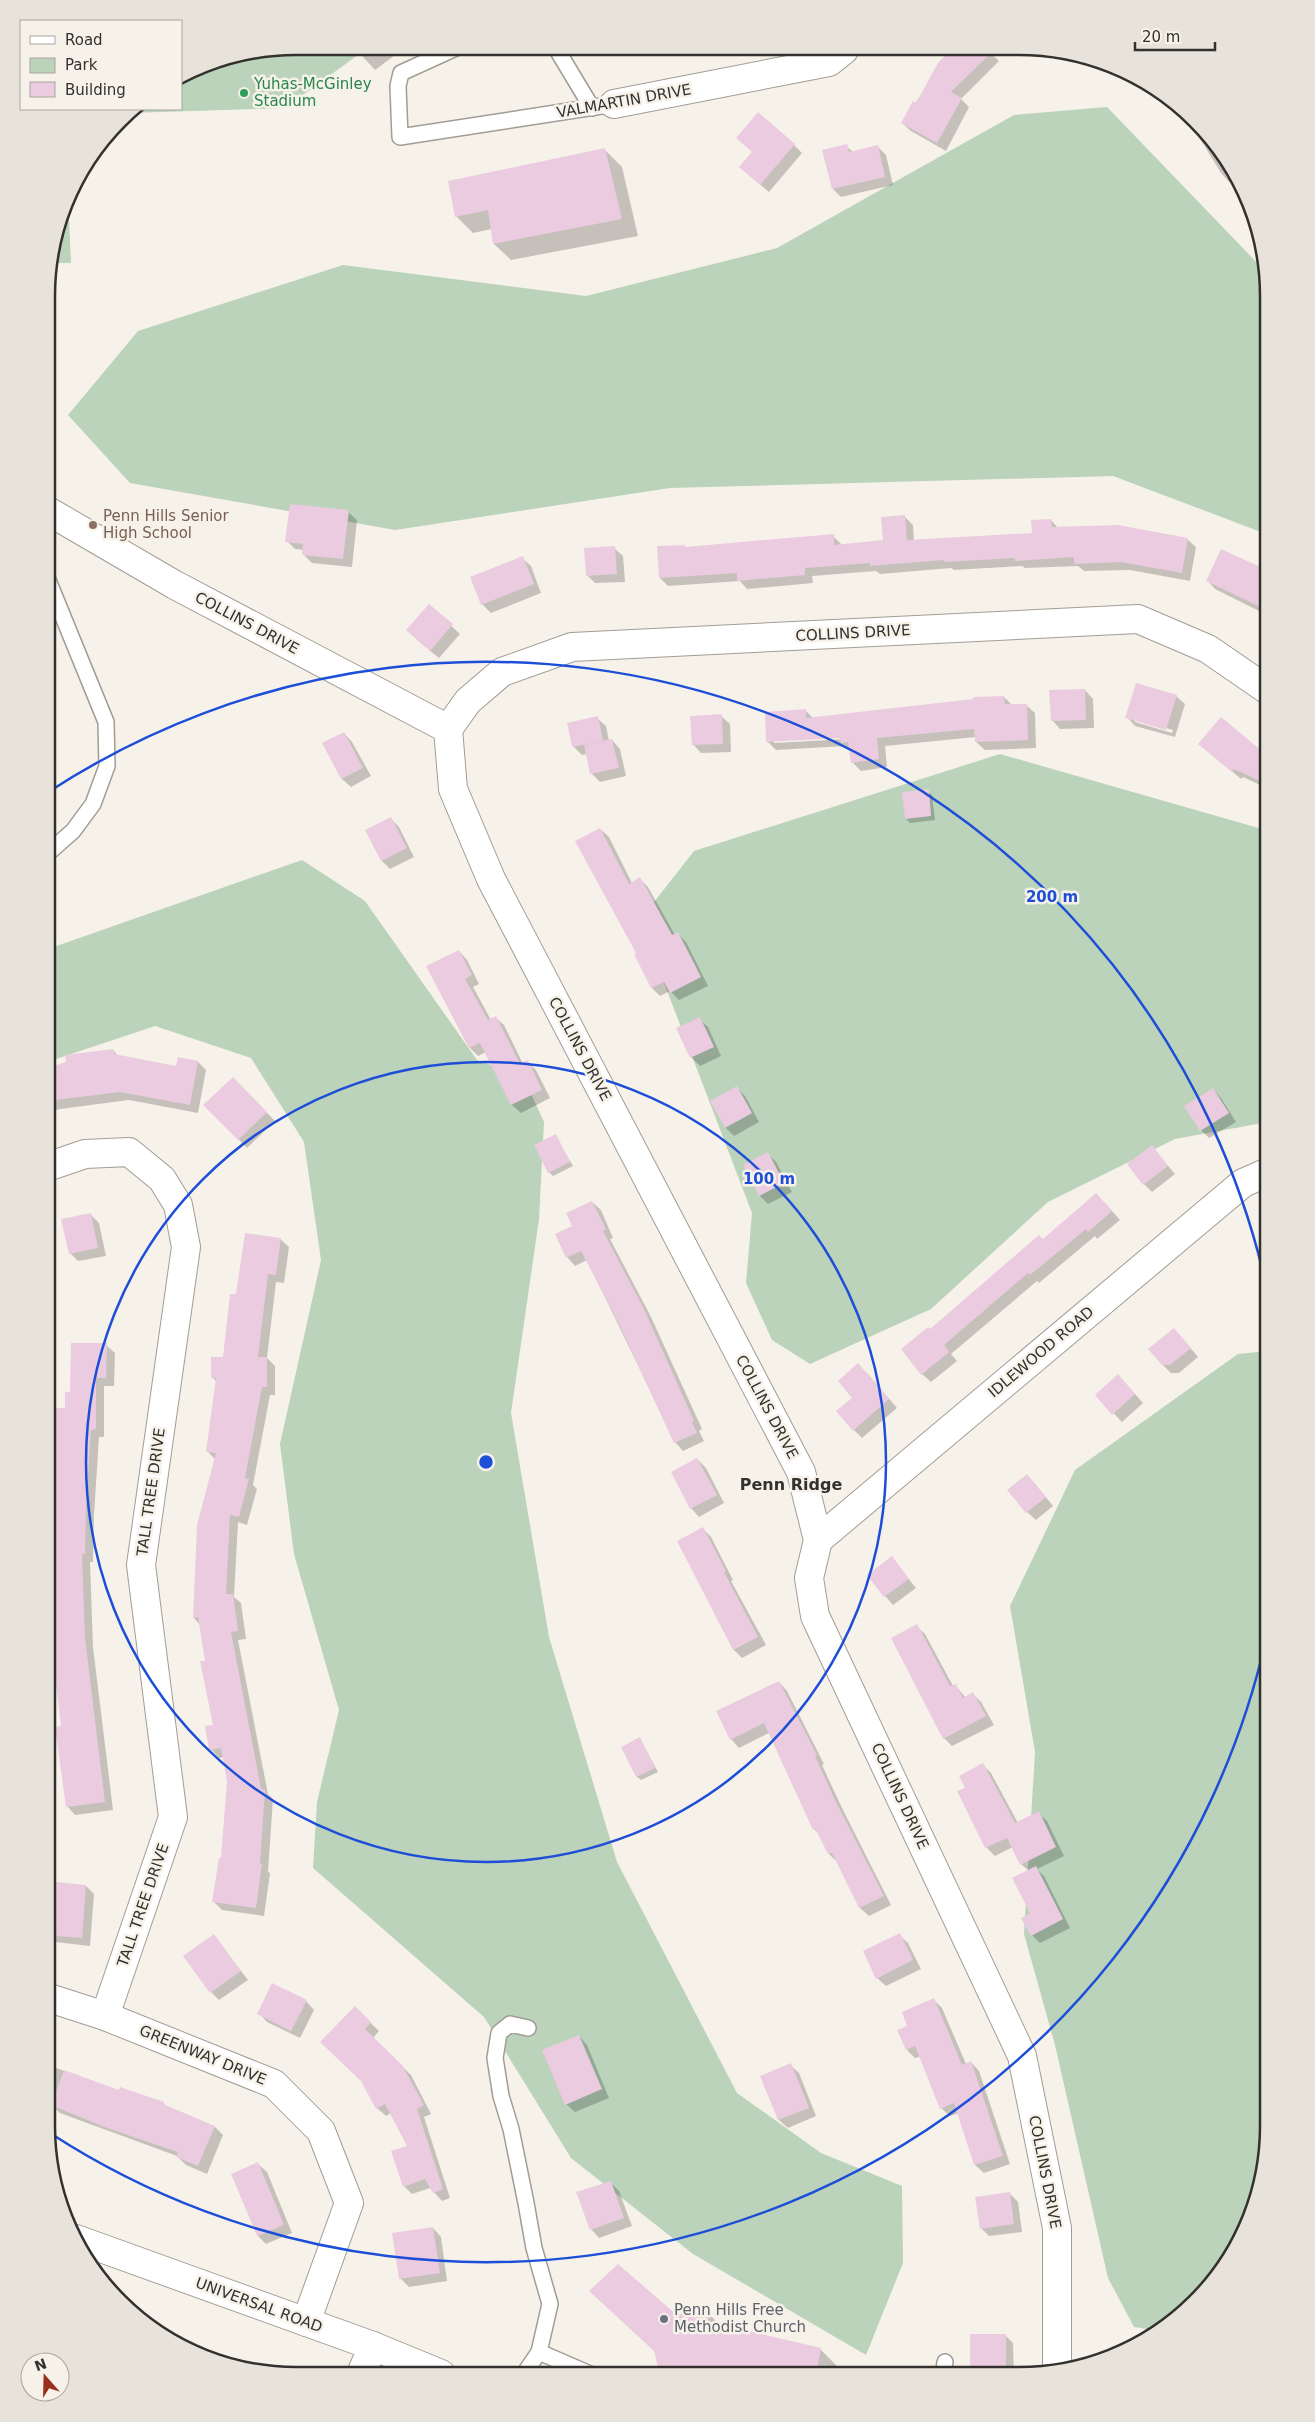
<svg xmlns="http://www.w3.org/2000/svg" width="1315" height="2422" viewBox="0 0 1315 2422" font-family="'DejaVu Sans',sans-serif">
  <rect width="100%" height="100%" fill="#f7f2e9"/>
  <g fill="#bbd2bb">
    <polygon points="296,46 369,47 285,108 128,113 131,109 181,109 181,77 201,65"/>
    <polygon points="1107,107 1265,271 1269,296 1269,535 1113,476 670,488 395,530 130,483 68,415 138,331 343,265 586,296 777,248 1014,115"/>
    <polygon points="68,199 71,263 48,263"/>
    <polygon points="1000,754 1269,831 1268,1122 1175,1139 1048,1202 931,1309 810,1364 772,1340 746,1283 752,1213 640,920 694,851"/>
    <polygon points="302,860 365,901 477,1060 523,1076 544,1122 539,1219 511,1413 549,1637 617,1862 737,2093 821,2153 902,2186 903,2263 866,2355 693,2254 571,2158 484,2017 313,1868 317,1802 339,1710 294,1554 280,1444 321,1260 304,1142 251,1058 155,1026 47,1062 48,949"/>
    <polygon points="1268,1351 1268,2143 1250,2221 1217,2278 1161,2331 1134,2327 1108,2278 1055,2045 1024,1934 1035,1752 1010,1606 1075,1470 1238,1354"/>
  </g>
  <g fill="#0003" fill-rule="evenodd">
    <polygon points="354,47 406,47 375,70"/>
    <polygon points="951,50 988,51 999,61 961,99 969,107 946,151 911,131 902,123"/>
    <polygon points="1206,133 1226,157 1249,203 1235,178 1229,182 1221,173 1199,137"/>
    <polygon points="794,145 802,153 769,192 749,175 753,153"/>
    <polygon points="846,146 853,152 877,146 886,155 893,185 841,197 833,189 824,151"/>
    <polygon points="605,150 622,167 638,236 511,260 494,244 492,229 473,233 456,216"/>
    <polygon points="348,512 357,520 352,567 312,563 303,554 304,550 295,549 287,541"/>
    <polygon points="904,516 913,525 914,541 1033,534 1051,520 1058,528 1187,539 1196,547 1190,581 1130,570 1084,571 1078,566 1025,568 1022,566 954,570 951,568 880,574 876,571 812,576 813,583 747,589 740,581 668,586 660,578 684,546 686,548 833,536 842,545 884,541"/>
    <polygon points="614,548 623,556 625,582 595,583 587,575"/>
    <polygon points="522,558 531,566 541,593 491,613 482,604"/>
    <polygon points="1269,576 1269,616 1215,589 1207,580"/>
    <polygon points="429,605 460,634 439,658 416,639"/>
    <polygon points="1085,690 1093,699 1094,728 1060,729 1052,720"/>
    <path d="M1176,696L1185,704L1175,737L1135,726L1127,717ZM1135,719L1173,730L1172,733L1135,722Z"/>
    <path d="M1004,697L1012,705H1026L1035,713L1036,748L985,750L976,742V737L885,746L887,767L861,771L852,762L850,751L845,746L776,750L767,741L805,710L813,718ZM846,736V739L774,743V740Z"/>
    <polygon points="721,716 730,724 731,752 701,753 693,744"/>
    <polygon points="597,718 606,726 609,741 612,740 620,749 626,776 600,782 592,774 587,754 582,755 573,746"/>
    <polygon points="344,733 352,742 371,776 351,787 342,779 323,744"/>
    <polygon points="1200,744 1269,758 1269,789 1243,777 1241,779"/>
    <polygon points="928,791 932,795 935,820 910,823 906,819"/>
    <polygon points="390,818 399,827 414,857 390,869 382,861 367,831"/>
    <polygon points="600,829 609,837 632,883 640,879 648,887 675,935 678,934 686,942 708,986 679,1000 670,991 660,996 652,988 637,954"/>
    <polygon points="459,951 467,960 479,984 473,987 491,1020 495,1017 504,1025 523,1064 527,1062 536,1070 550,1098 521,1113 512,1105 486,1052 478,1056 470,1048 428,967"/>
    <polygon points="699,1019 708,1027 721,1056 700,1066 691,1057"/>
    <polygon points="113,1050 118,1056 177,1068 179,1058 198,1062 206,1070 198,1113 129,1100 60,1109 47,1113 47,1069"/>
    <polygon points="233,1078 275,1121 247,1148 205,1105"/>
    <polygon points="736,1087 745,1096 759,1122 734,1136 726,1128"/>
    <polygon points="1213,1089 1221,1098 1236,1122 1209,1138 1201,1130"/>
    <polygon points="555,1136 573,1166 553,1176 549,1172"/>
    <polygon points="1152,1147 1175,1174 1152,1192 1144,1184"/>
    <polygon points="768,1154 776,1162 792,1192 768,1204 760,1196"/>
    <polygon points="592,1202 601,1210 613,1238 610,1239 651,1317 702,1429 699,1431 704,1441 683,1451 675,1442 587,1260 575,1266 567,1257 573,1227"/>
    <polygon points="1105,1203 1120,1220 1097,1239 1095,1236 1039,1283 1037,1281 951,1354 957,1361 931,1382 922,1374 902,1350 931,1331 1043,1241"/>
    <polygon points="91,1215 99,1223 106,1256 78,1261 70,1253"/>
    <polygon points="280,1239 289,1247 284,1283 276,1282 267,1358 275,1366 275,1395 270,1395 253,1485 257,1489 247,1525 238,1522 234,1597 241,1603 246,1639 238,1640 268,1794 273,1799 268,1872 270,1873 264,1916 222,1910 214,1902 223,1859 228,1781 224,1757 219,1758 211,1749 214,1726 206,1662 200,1625 194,1618 198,1526 216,1460 207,1451 217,1382 212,1377 224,1358 237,1295"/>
    <polygon points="1182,1338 1198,1357 1179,1373 1171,1373 1163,1365"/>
    <polygon points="106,1345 115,1353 114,1386 104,1386 104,1437 99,1437 94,1515 93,1562 90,1562 93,1647 113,1810 75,1815 67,1806 63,1727 51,1633 47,1628 47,1581 55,1453 71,1393"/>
    <polygon points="867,1373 897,1408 862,1438 854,1430 854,1398"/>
    <polygon points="1126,1384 1143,1403 1122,1422 1096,1395"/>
    <polygon points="697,1459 706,1468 724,1503 699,1517 691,1508"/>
    <polygon points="1035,1484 1053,1506 1036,1520 1027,1512"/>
    <polygon points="703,1529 711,1537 733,1580 731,1581 766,1645 742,1658 734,1650"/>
    <polygon points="892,1558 916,1588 893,1605 885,1596"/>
    <polygon points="916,1626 925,1634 953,1686 955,1685 966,1698 973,1694 981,1702 994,1725 952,1746 944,1738"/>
    <polygon points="779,1682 787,1691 824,1764 822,1765 843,1810 891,1905 869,1916 860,1908 838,1863 829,1854 820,1835 814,1829 769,1733 739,1748 731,1739"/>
    <polygon points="640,1739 658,1772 641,1780 637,1777"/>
    <polygon points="983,1765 991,1773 1018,1823 1038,1813 1047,1821 1064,1856 1037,1869 1044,1876 1070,1928 1040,1943 1032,1935 1029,1871 1021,1864 1013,1847 995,1856 986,1847 966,1788"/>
    <polygon points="47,1882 86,1886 94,1894 90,1946 46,1941"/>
    <polygon points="899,1935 908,1943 921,1969 886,1986 877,1978"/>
    <polygon points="214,1936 248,1980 219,2000 211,1992"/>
    <polygon points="934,2000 942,2008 966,2064 971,2062 979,2071 1010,2164 984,2173 975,2165 959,2113 950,2116 941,2108 921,2056 915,2058 907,2050 909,2027"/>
    <polygon points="306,2001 314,2010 300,2038 267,2022 259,2013"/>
    <polygon points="355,2008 379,2031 373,2038 411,2075 431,2114 424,2117 450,2198 442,2201 430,2188 412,2194 404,2186 409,2147 391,2113 386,2116 377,2108"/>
    <polygon points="579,2036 587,2045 609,2098 575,2112 566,2104"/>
    <polygon points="46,2064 120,2092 163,2103 167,2107 215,2127 223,2135 207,2174 186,2165 177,2156 60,2113 54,2107 46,2104"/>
    <polygon points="790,2065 799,2073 816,2116 788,2128 779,2120 762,2077"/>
    <polygon points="258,2164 267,2172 292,2233 266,2244 258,2236"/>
    <polygon points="610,2182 619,2191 632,2226 599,2238 591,2229"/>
    <polygon points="1009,2193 1018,2202 1022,2232 989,2236 981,2228"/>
    <polygon points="433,2228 441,2237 447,2281 409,2287 400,2278"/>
    <polygon points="707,2312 721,2326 820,2349 837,2366 835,2375 662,2375 656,2352 678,2318"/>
    <polygon points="1005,2335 1013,2343 1014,2376 971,2376"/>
  </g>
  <g fill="#ebcbdf">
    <polygon points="950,50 993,51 951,92 962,98 937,143 901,123 913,101 916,103 938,63"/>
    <polygon points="758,112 795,144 760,185 739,167 752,152 736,138"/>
    <polygon points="847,144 849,152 878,145 885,177 832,189 822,150"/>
    <polygon points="605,148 622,219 493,244 488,210 455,217 448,181"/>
    <polygon points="290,504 349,510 343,559 302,555 303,544 285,542"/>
    <polygon points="905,515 907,540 1032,533 1031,520 1051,519 1052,527 1118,525 1188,538 1182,573 1121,562 1074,564 1074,557 1015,561 1015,558 944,562 944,560 870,566 870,563 805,568 805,575 737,581 737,573 659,578 657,546 685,545 685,547 834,534 834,545 883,540 881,517"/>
    <polygon points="615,546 617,574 586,576 584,548"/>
    <polygon points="1221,549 1269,571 1269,611 1206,581"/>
    <polygon points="523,556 534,584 481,605 470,577"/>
    <polygon points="429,604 453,624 430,651 406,630"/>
    <polygon points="1136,683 1177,695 1166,730 1125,718"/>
    <polygon points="1085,689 1086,720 1051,721 1049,690"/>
    <polygon points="1004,696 1005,704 1027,704 1028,740 975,742 974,729 877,738 879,759 851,763 848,742 841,743 840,738 766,742 765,712 806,709 806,718 973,699 973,697"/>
    <polygon points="722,714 723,744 692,745 690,716"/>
    <polygon points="598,716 603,741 572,747 567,723"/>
    <polygon points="1221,717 1269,757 1269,785 1234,769 1232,772 1198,744"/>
    <polygon points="344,732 363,768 341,779 322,743"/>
    <polygon points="612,739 619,768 590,774 584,745"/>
    <polygon points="929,789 931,816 905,819 902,792"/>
    <polygon points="391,817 407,848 381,861 365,830"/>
    <polygon points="600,828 629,884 640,877 672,935 678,932 701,977 670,993 664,982 651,988 634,954 636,953 575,841"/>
    <polygon points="459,950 472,975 465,979 488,1020 496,1016 520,1064 528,1060 542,1090 511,1105 480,1043 469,1048 426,966"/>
    <polygon points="700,1017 714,1047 690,1058 676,1028"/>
    <polygon points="113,1049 114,1054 176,1066 178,1057 198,1061 190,1105 120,1092 47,1101 47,1068 66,1062 65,1055"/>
    <polygon points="233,1077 267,1112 238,1140 203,1105"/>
    <polygon points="737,1086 752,1113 725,1128 710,1101"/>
    <polygon points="1213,1088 1229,1113 1200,1131 1184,1106"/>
    <polygon points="556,1134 570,1162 548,1173 534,1145"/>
    <polygon points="1152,1145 1168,1166 1143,1185 1127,1164"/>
    <polygon points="768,1152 784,1183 759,1196 743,1165"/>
    <polygon points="1096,1193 1112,1211 1088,1232 1086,1229 1030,1275 1028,1273 944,1345 949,1352 921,1375 901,1349 928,1327 930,1329 1039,1235 1043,1239"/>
    <polygon points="592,1201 606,1229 603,1231 643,1307 694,1421 692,1422 697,1433 674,1443 618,1322 581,1251 566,1258 555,1234 572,1226 566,1213"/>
    <polygon points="91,1213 98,1248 69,1254 61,1219"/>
    <polygon points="245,1233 281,1238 276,1275 268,1274 258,1357 267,1357 267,1387 262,1387 245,1478 249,1479 239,1517 230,1515 226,1594 233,1594 238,1631 231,1632 261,1789 265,1790 260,1863 262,1864 256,1908 212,1902 219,1858 221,1858 227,1781 221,1748 209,1750 205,1726 213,1725 200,1661 205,1661 198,1617 193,1618 197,1525 216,1453 206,1452 216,1378 211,1378 211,1357 223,1357 230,1294 236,1294"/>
    <polygon points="1174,1328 1191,1348 1170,1365 1162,1365 1148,1349"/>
    <polygon points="71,1343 107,1343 106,1378 96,1378 96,1429 91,1430 86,1506 85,1554 82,1554 85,1638 105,1802 66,1807 55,1727 61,1726 49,1624 47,1625 47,1499 51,1452 54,1452 54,1408 65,1408 65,1392 70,1392"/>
    <polygon points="858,1363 889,1399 853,1431 836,1411 852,1398 838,1381"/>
    <polygon points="1118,1374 1135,1394 1112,1415 1095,1395"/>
    <polygon points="697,1458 717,1495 690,1509 671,1472"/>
    <polygon points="1027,1474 1046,1497 1026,1513 1007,1490"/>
    <polygon points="703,1527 726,1571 724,1572 758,1637 733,1650 677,1541"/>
    <polygon points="892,1556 909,1579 884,1597 867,1575"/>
    <polygon points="917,1624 950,1686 956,1684 963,1698 973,1692 986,1716 943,1739 891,1638"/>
    <polygon points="779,1681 817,1755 815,1756 835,1800 884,1896 859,1908 832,1853 828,1854 815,1828 813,1830 764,1723 730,1740 716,1711"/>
    <polygon points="640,1737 655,1768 636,1777 621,1747"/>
    <polygon points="983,1763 1015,1823 1039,1811 1056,1847 1020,1865 1007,1838 985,1848 957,1791 965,1788 959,1776"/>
    <polygon points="1036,1866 1063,1919 1031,1936 1021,1918 1030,1913 1012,1878"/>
    <polygon points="47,1881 86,1885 82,1938 46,1935"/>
    <polygon points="900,1933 913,1960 876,1979 863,1951"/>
    <polygon points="214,1934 241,1971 210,1993 183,1956"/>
    <polygon points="272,1983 307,2000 291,2031 257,2014"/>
    <polygon points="934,1998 962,2065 971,2061 1003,2156 974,2165 954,2103 940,2109 915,2046 906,2050 897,2030 907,2026 902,2012"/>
    <polygon points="355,2006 371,2022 365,2029 402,2065 424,2105 417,2109 443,2189 433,2193 425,2179 403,2187 391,2151 407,2146 385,2104 376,2109 361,2081 320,2042"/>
    <polygon points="579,2035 602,2089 565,2105 542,2050"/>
    <polygon points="791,2063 809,2108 778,2120 760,2076"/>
    <polygon points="64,2070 119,2090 120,2087 164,2102 163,2104 215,2126 198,2166 176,2157 178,2152 107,2128 51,2105"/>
    <polygon points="258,2162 284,2225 257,2236 231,2174"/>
    <polygon points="611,2181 624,2218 590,2230 576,2192"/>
    <polygon points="1010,2192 1014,2224 980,2229 975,2197"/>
    <polygon points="433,2227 440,2273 399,2279 392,2233"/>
    <polygon points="618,2264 678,2316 688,2308 707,2311 709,2322 821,2348 816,2375 660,2375 654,2351 589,2291"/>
    <rect x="970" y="2334" width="36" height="42"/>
  </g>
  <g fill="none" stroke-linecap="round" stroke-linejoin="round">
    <defs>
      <g id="service">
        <polyline points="458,47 401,73 398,86 400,137 614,104"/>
        <polyline points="556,48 592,108"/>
        <polyline points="48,853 73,831 93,804 107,766 106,722 48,580"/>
        <polyline points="528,2028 510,2024 499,2033 495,2058 501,2096 511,2129 526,2203 534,2248 550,2304 539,2352"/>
        <polyline points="524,2374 539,2352 592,2375"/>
        <polyline points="943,2376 945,2362"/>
      </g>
      <g id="minor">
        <polyline points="614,104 829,62 844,50"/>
        <polyline points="48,511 175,585 448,729 453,789 491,879 801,1472 818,1540 809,1578 815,1616 1022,2056 1057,2228 1057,2369"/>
        <polyline points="448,729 468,701 502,672 572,647 1138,619 1208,649 1269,691"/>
        <polyline points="47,1167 85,1154 129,1152 162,1179 178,1205 186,1247 141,1565 173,1817 105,2016"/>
        <polyline points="818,1540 1243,1183 1268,1172"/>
        <polyline points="46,1997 105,2016 274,2084 321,2131 349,2203 306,2322"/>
        <polyline points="361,2374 373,2346"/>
      </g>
      <polyline id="tertiary" points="76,2239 373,2346 441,2374"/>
    </defs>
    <use href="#service" stroke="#a19d95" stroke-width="18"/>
    <use href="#minor" stroke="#a19d95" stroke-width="30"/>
    <use href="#tertiary" stroke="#a19d95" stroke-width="30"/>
    <use href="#service" stroke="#fff" stroke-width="15"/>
    <use href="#minor" stroke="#fff" stroke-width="28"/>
    <use href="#tertiary" stroke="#fff" stroke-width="28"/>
  </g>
  <g fill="none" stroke="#1d4ed8" stroke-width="2.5">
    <circle cx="486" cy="1462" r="400"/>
    <path d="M1267 1635A800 800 0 0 1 50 2133M50 791A800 800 0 0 1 1267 1289"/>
  </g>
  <circle fill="#2e9e5b" stroke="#f7f2e9" stroke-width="2" cx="244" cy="93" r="5"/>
  <circle fill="#8d6e63" stroke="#f7f2e9" stroke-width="2" cx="93" cy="525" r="5"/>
  <circle fill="#6b7280" stroke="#f7f2e9" stroke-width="2" cx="664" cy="2319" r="5"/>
  <g text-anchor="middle" stroke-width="5" stroke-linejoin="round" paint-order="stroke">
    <g font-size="15" fill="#27864d" stroke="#f7f2e9" text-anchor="start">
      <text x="254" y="89">Yuhas-McGinley<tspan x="254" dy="17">Stadium</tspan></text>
    </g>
    <g font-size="15" fill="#33312e" stroke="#f7f2e9">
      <text transform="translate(624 101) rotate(-10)" y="5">VALMARTIN DRIVE</text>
      <text transform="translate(247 623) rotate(28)" y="5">COLLINS DRIVE</text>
      <text transform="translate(853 633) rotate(-3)" y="5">COLLINS DRIVE</text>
      <text transform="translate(580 1049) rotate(62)" y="5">COLLINS DRIVE</text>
      <text transform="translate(1041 1352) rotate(-40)" y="5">IDLEWOOD ROAD</text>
      <text transform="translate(767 1407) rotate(62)" y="5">COLLINS DRIVE</text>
      <text transform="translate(151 1492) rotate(-82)" y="5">TALL TREE DRIVE</text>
      <text transform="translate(900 1796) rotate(65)" y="5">COLLINS DRIVE</text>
      <text transform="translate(143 1905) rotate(-71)" y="5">TALL TREE DRIVE</text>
      <text transform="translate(203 2055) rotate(22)" y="5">GREENWAY DRIVE</text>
      <text transform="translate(1045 2172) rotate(79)" y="5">COLLINS DRIVE</text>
      <text transform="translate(259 2305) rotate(20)" y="5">UNIVERSAL ROAD</text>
    </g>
    <g font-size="15" fill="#785e54" stroke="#f7f2e9" text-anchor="start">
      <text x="103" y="521">Penn Hills Senior<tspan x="103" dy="17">High School</tspan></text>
    </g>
    <g font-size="15" fill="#5b616d" stroke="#f7f2e9" text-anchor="start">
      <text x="674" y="2315">Penn Hills Free<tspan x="674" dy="17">Methodist Church</tspan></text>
    </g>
    <g font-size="16" font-weight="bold" fill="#33312e" stroke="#f7f2e9">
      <text x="791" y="1490">Penn Ridge</text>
    </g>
  </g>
  <path d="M0 0H1315V2422H0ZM296 55H1019A241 241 0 0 1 1260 296V2126A241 241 0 0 1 1019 2367H296A241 241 0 0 1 55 2126V296A241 241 0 0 1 296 55Z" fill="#e7e3da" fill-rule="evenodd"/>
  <path fill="none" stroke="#33312e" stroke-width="2.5" d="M296 55H1019A241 241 0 0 1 1260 296V2126A241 241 0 0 1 1019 2367H296A241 241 0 0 1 55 2126V296A241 241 0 0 1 296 55Z"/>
  <circle cx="486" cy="1462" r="8" fill="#1d4ed8" stroke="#f7f2e9" stroke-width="2.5"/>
  <g font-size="15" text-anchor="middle" font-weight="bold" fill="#1d4ed8" stroke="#f7f2e9" stroke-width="5" stroke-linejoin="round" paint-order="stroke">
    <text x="1052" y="902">200 m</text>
    <text x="769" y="1184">100 m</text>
  </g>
  <rect x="20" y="20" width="162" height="90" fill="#f7f2e9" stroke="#a9a59e"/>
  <rect x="30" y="36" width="25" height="8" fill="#ffffff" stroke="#a9a59e"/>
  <text x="65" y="45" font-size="15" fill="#33312e">Road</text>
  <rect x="30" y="58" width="25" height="15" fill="#bbd2bb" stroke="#a9a59e"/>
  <text x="65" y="70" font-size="15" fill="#33312e">Park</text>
  <rect x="30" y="82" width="25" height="15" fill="#ebcbdf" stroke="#a9a59e"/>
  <text x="65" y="95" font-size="15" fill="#33312e">Building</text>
  <g transform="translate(45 2377) rotate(340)"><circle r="24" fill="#f7f2e9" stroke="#a9a59e"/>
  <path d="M0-4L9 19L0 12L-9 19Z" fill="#99301c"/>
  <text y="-8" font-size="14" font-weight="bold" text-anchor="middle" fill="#33312e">N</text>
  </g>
  <path d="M1135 42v8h80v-8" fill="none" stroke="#33312e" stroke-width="2.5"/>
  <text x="1142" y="42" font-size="15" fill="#33312e" stroke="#f7f2e9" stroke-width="4" paint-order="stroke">20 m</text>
</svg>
